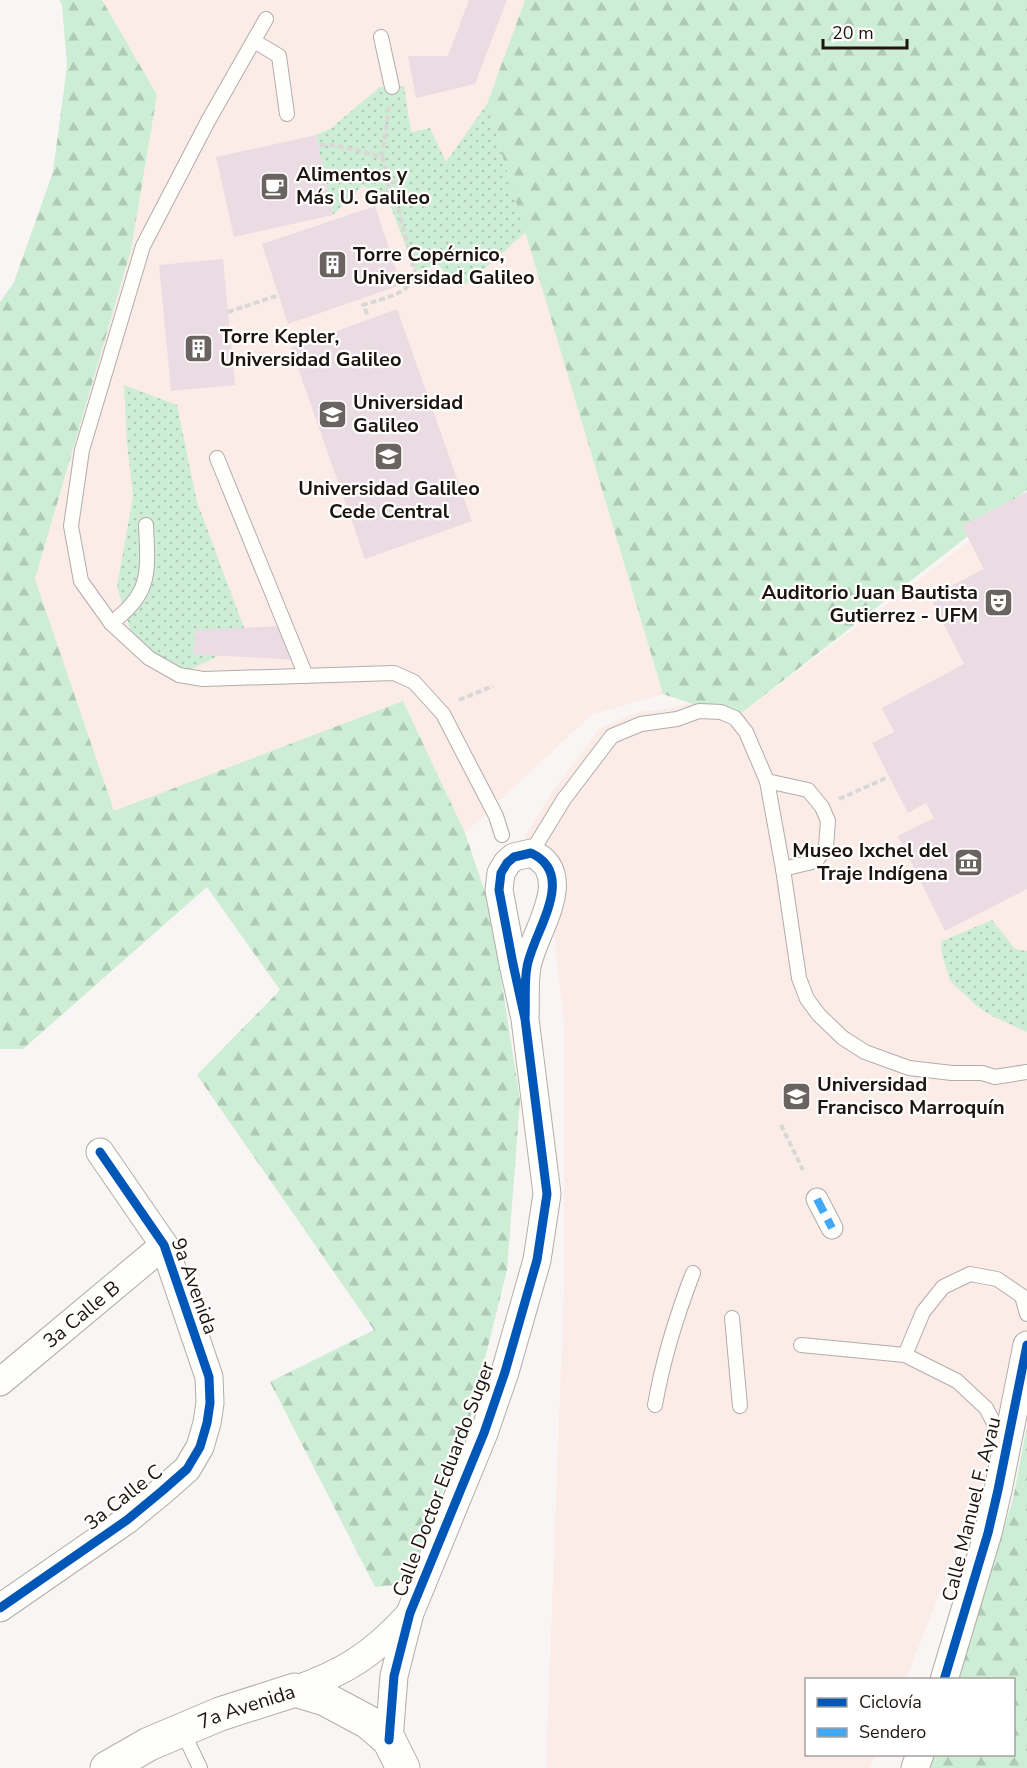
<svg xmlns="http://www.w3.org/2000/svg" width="1027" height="1768" viewBox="0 0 1027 1768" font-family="'Nunito Sans',sans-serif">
  <defs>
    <pattern id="grass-dots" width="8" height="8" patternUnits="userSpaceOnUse" patternTransform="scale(1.5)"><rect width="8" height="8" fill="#cdeed4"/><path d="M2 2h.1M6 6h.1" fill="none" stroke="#b0cbb5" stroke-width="1.8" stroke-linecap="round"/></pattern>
    <pattern id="forest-firs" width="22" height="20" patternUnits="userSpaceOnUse" patternTransform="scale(1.5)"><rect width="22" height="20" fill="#cdeed4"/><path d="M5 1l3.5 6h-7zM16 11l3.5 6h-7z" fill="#b0cbb5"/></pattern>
  </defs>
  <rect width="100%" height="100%" fill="#f9f5f4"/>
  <g fill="#fbece7">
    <polygon points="102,0 525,0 487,104 663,694 591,715 465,833 403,701 114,812 35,579 131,250 157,95"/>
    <polygon points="1027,498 1027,1382 1017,1396 906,1679 806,1680 806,1754 875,1755 870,1768 546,1768 564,1287 564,1023 546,864 525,836 553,791 600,728 638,712 673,708 691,702 735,718"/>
  </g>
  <g fill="url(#grass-dots)">
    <polygon points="404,86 411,132 430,128 446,162 487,104 526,232 472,280 458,287 438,265 415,271 391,207 363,185 333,215 316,135 330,129 380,87"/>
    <polygon points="124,385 177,405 197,502 249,641 187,671 161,660 132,635 117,587 133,496 127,444"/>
    <polygon points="992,920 1015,949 1027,951 1027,1032 992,1016 978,1007 950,981 941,950 942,941"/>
  </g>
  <g fill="url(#forest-firs)">
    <polygon points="59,0 102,0 157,95 131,250 35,579 114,811 403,701 465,833 490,907 520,1100 507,1270 469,1423 406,1584 375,1587 270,1382 374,1330 197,1075 280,990 207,887 23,1049 0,1049 0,302 14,282 53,172 67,66 62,5"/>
    <polygon points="525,0 1027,0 1027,490 735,718 663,694 487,104"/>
    <polygon points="1027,1426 1027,1768 928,1768 933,1755 1014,1754 1014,1680 956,1679 1013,1499"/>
  </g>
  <g fill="#ebdce4">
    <polygon points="469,0 507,0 475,84 416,98 408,56 448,56"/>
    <polygon points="316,135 333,215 234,237 216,157"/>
    <polygon points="375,206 401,285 288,324 262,244"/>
    <polygon points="223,259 235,385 171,391 159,265"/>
    <polygon points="397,309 472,521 365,559 291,348"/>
    <polygon points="1027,492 1027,889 945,931 898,836 934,818 926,803 908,813 872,743 894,732 882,708 964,664 930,597 984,569 962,526"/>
    <polygon points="280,626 294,660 193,654 195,630"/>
  </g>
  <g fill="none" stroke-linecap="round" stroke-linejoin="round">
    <defs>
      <g id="service">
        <polyline points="266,19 208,121 143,246 82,450 71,526 81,581 111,623 149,658 179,675 203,679 394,673 414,682 443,714 496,816 502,835"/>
        <polyline points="381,37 392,87"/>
        <polyline points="254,41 279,56 287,114"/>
        <polyline points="217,458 306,676"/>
        <path d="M111,623C152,593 148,572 146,525"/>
        <polyline points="767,781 808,790 822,807 828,821 826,847 816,861 783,869"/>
        <polyline points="531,853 564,799 612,736 641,724 677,719 699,711 721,712 735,718 746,732 767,781 783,869 799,978 807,999 819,1015 843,1038 865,1052 909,1068 952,1073 982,1073 995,1077 1027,1072"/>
        <polyline points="732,1318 740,1406"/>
        <polyline points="801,1345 905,1355 957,1381 986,1408 1004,1442"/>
        <polyline points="905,1355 923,1312 943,1287 970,1274 997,1279 1022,1296 1027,1314"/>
        <path d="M655,1405C663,1359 676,1317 693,1273"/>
        <polyline points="182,1730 200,1768"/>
      </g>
      <polyline id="pedestrian" points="817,1199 832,1228"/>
      <g id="minor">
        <path id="s1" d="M0,1382L164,1245"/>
        <polyline points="0,1608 127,1520 162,1491 187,1469 200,1447 207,1423 210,1403 209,1377 164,1245 100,1152"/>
        <polyline points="944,1680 988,1533 998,1490 1027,1345"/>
        <path d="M295,1690C345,1672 372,1655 408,1616"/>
        <path d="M389,1740L394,1676L410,1613L484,1433L505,1372L537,1260L547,1194L525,1019L513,964L499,890L501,873L507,863L514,857L531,853C579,875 532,934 527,967C524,983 526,1002 525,1019"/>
        <polyline points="915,1768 920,1754"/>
      </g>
      <g id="tertiary">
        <path id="s2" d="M107,1768L149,1744L220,1714L295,1690L325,1699L368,1722L389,1740L403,1768"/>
      </g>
    </defs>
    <use href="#service" stroke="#b3acaa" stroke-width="16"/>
    <use href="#pedestrian" stroke="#b3acaa" stroke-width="23"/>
    <use href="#minor" stroke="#b3acaa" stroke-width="29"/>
    <use href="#tertiary" stroke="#b3acaa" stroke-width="35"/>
    <g stroke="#dad8d7" stroke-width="4" stroke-dasharray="6 3" stroke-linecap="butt">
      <path d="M320,145H335L382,157L390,182H397L400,188L395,195L415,274C410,295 380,299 363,305L368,316"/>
      <polyline points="382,157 389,107"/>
      <polyline points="390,182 386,191 391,195 395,195"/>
      <polyline points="228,312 279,295"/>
      <polyline points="459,700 493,686"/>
      <polyline points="839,799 886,778"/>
      <polyline points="781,1125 803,1170"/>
    </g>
    <use href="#service" stroke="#fefefd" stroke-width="14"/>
    <use href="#pedestrian" stroke="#fefefd" stroke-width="21"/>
    <use href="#minor" stroke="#fefefd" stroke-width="27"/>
    <use href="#tertiary" stroke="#fefefd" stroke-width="33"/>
    <polyline stroke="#3fa9f5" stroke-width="8" stroke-dasharray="15 8" stroke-linecap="butt" points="817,1199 832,1228"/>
    <defs>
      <g id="cycleway">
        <polyline points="0,1608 127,1520 162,1491 187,1469 200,1447 207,1423 210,1403 209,1377 164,1245 100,1152"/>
        <polyline points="944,1680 988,1533 998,1490 1027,1345"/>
        <path d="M389,1740L394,1676L410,1613L484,1433L505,1372L537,1260L547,1194L525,1019L513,964L499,890L501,873L507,863L514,857L531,853C579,875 532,934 527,967C524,983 526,1002 525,1019"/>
      </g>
    </defs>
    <use href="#cycleway" stroke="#fff" stroke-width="13"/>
    <use href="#cycleway" stroke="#0057b8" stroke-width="9"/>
  </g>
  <defs>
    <symbol id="cafe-square" viewBox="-11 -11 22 22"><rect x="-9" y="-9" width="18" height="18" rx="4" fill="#6b6360" stroke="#fff"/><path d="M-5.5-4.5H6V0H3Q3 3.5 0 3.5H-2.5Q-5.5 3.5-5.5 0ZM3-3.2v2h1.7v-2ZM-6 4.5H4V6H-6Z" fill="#fff"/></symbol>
    <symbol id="building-square" viewBox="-11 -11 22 22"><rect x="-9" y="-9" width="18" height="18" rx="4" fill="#6b6360" stroke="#fff"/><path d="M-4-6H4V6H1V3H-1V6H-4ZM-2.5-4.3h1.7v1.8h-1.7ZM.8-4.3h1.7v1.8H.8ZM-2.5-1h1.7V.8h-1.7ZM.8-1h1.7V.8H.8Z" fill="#fff"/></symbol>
    <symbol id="university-square" viewBox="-11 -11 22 22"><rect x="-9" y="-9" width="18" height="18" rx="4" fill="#6b6360" stroke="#fff"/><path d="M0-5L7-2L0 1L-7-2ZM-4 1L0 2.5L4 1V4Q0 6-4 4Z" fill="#fff"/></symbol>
    <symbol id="theatre-square" viewBox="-11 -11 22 22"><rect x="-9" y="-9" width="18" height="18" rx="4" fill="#6b6360" stroke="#fff"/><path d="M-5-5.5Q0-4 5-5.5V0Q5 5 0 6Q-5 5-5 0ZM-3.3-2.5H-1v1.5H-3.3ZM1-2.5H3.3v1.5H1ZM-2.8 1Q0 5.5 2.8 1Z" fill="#fff"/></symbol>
    <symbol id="museum-square" viewBox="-11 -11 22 22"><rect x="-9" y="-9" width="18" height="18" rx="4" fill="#6b6360" stroke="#fff"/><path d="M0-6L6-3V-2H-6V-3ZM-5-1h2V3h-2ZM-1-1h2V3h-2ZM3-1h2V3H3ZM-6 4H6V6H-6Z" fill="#fff"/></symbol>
  </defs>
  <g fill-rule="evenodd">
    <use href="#cafe-square" x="258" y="170" width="33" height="33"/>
    <use href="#building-square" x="316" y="248" width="33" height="33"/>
    <use href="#building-square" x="182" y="332" width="33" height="33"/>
    <use href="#university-square" x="316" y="398" width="33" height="33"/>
    <use href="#university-square" x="372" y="440" width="33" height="33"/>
    <use href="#theatre-square" x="982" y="586" width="33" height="33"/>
    <use href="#museum-square" x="952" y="846" width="33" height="33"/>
    <use href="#university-square" x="780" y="1080" width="33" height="33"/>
  </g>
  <g text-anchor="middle" stroke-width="4.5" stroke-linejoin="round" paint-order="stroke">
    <g font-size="20" font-weight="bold" fill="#1e1410" stroke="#fff" text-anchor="start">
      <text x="296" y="181">Alimentos y<tspan x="296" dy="23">Más U. Galileo</tspan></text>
      <text x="353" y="261">Torre Copérnico,<tspan x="353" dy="23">Universidad Galileo</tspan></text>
      <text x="220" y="343">Torre Kepler,<tspan x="220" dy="23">Universidad Galileo</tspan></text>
      <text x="353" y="409">Universidad<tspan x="353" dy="23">Galileo</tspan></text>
      <text x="389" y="495" text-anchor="middle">Universidad Galileo<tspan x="389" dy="23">Cede Central</tspan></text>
      <text x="978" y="599" text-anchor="end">Auditorio Juan Bautista<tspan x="978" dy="23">Gutierrez - UFM</tspan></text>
      <text x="948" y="857" text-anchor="end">Museo Ixchel del<tspan x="948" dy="23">Traje Indígena</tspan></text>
      <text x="817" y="1091">Universidad<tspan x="817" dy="23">Francisco Marroquín</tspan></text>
    </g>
    <g font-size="20" fill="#1e1410" stroke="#fff">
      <text transform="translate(195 1286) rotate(70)" y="7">9a Avenida</text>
      <text dy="7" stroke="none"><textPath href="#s1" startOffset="106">3a Calle B</textPath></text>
      <text transform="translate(443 1479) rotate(-69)" y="7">Calle Doctor Eduardo Suger</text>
      <text transform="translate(123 1497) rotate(-38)" y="7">3a Calle C</text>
      <text transform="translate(971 1509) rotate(-76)" y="7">Calle Manuel F. Ayau</text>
      <text dy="7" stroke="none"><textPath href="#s2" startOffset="153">7a Avenida</textPath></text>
    </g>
  </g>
  <rect x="805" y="1678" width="210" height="78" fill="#ffffff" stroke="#a5a19f" stroke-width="1.5"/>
  <rect x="817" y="1698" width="30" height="9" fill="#0057b8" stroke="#a5a19f" stroke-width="1.5"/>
  <text x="859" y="1708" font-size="18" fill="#1e1410">Ciclovía</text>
  <rect x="817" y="1728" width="30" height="9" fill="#3fa9f5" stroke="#a5a19f" stroke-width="1.5"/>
  <text x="859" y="1738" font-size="18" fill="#1e1410">Sendero</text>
  <path d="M823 39v9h84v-9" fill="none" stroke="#1e1410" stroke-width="3"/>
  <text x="832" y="39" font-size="18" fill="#1e1410" stroke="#ffffff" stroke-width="4.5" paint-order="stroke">20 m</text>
</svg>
